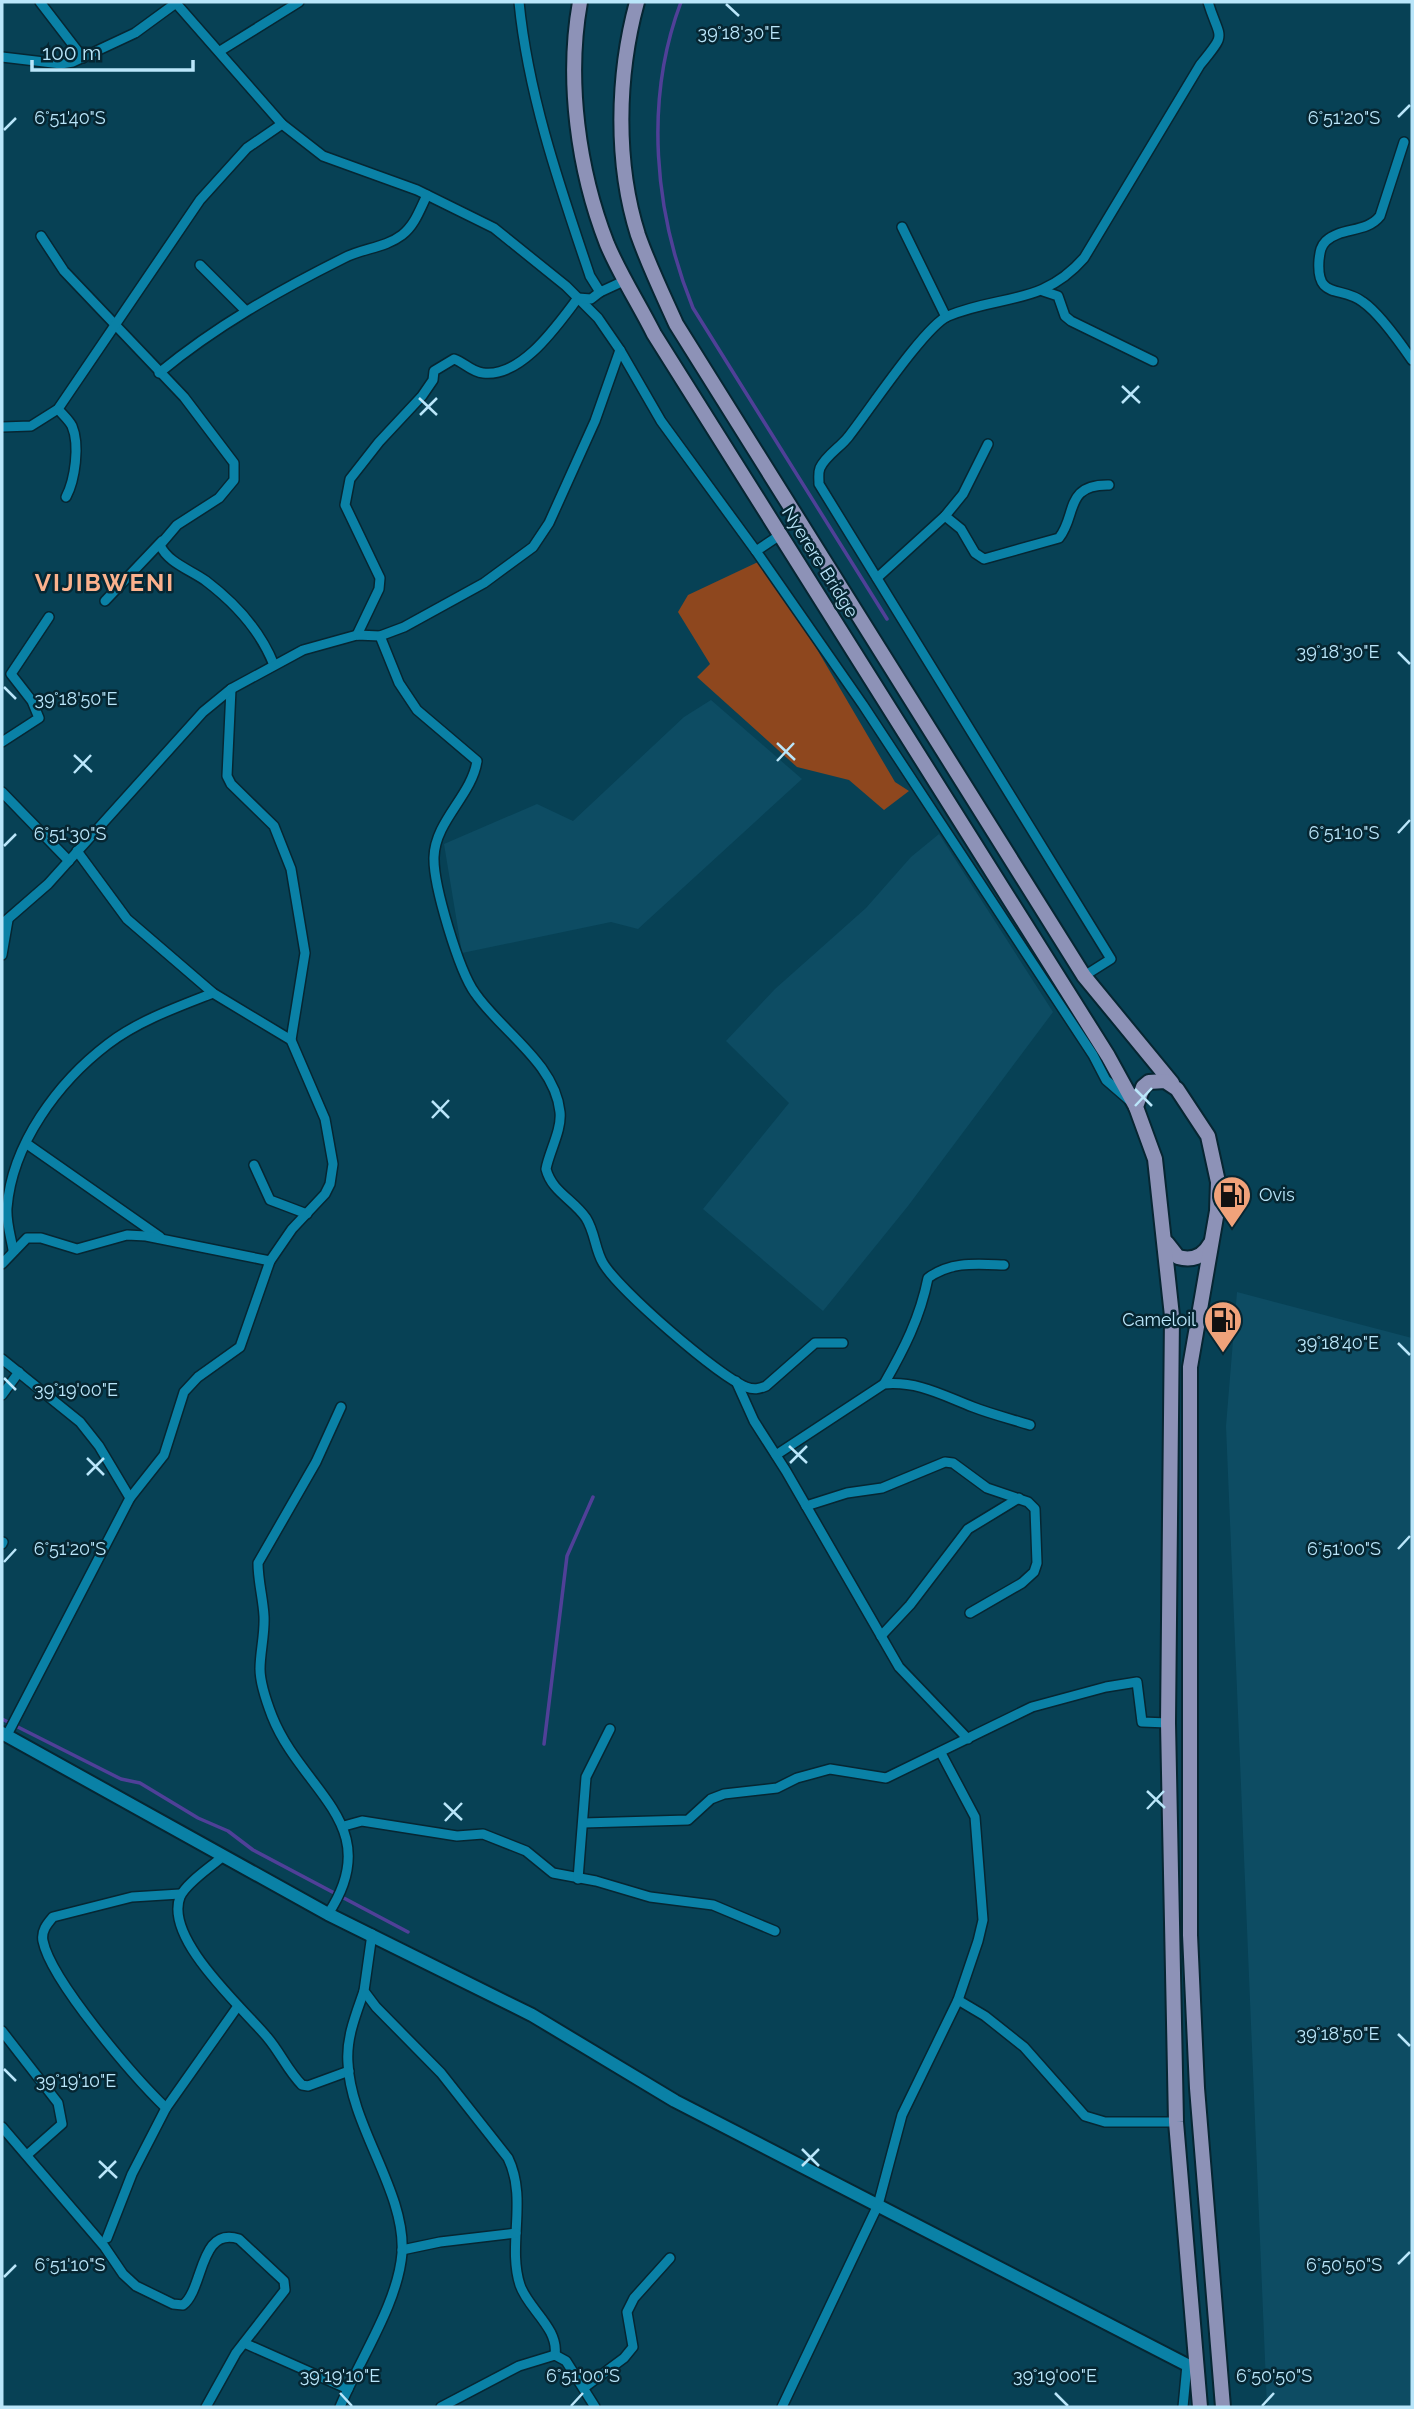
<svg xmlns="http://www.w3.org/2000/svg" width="1414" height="2409" viewBox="0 0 1414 2409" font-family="Raleway,sans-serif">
  <rect width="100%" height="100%" fill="#074155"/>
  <g fill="#0d4c63">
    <polygon points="711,700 802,779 638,929 611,922 462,953 444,844 537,804 573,821 684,717"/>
    <polygon points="939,834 1053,1012 908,1206 823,1311 703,1209 789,1103 726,1041 775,989 866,908 911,857"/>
    <polygon points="1237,1292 1412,1338 1412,2407 1267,2407 1226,1426"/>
  </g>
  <polygon fill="#8e471e" points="758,562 771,571 895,782 909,791 884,810 849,780 797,767 697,677 710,664 678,612 688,595"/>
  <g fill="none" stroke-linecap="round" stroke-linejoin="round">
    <g stroke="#504098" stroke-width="3.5">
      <path d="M681,2C644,100 654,212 693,308L887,619"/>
      <polyline points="2,1719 121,1779 140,1783 198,1818 228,1831 253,1850 408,1932"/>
      <polyline points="544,1744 567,1556 593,1497"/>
    </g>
    <defs>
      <g id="minor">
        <polyline points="40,2 83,58"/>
        <polyline points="175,2 282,124 323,156 417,190 494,228 566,286 598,318 620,350 661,421 756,551 863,705 1093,1055 1106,1080 1129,1100"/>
        <path d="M519,2C528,95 560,187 590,276L600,292L626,280"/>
        <polyline points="220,51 299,2"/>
        <polyline points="2,57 61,64 73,62 135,33 176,3"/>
        <path d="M1404,142L1380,216C1367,233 1341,227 1326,241C1320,247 1320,253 1319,260C1316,301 1341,285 1363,302C1379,313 1401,344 1412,360"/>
        <polyline points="902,227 946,317"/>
        <path d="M41,236L64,271L184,397L234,463V480L219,498L177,525L160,545C168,563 191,570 206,581C235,603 261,632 274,665"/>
        <polyline points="200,265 245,310"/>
        <polyline points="1043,291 1058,296 1065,316 1071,321 1153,361"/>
        <path d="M159,373C216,326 278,291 344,258C363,248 385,248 402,235C415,225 420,209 427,195"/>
        <path d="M58,409C62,414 69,420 72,426C80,445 75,480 66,497"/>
        <polyline points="2,427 31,426 58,409 200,200 247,148 282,124"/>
        <path d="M945,516L961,529L975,553L984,559L1059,538C1077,516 1064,484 1109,485"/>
        <polyline points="756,551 780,535"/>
        <polyline points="877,578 945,516 963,494 988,444"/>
        <polyline points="105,601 162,541"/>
        <path d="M357,635L379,589L380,578L345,505L350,479L379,442L422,396L433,380L434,371L454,359C464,362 471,372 483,373C522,378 558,324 578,298L591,299L600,292"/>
        <path d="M380,636L399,683L417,710L477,761C472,795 435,821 434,857C433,885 459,971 475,993C501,1031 555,1063 560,1112C562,1130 549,1152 546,1169C552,1192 573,1199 586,1218C595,1232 595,1250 603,1263C619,1290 717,1375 746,1387C754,1390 759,1389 766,1386L815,1343H843"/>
        <polyline points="231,689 227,776 231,784 274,826 291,869 305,953 291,1040"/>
        <polyline points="2,742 39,718 32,701 11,674 49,617"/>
        <polyline points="2,792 69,861"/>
        <polyline points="2,924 48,884 203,712 231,689 303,650 357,635 380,636 404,627 484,583 533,547 549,523 595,421 620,350"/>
        <polyline points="2,955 8,920"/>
        <path d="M1084,976L1111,959L819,484C819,478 818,473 820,468C826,455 841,447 849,436C868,412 925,326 948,316C1001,294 1042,306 1084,258L1200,65C1228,31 1220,41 1208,2"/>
        <polyline points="27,1144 160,1237"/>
        <polyline points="254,1165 270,1200 307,1214"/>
        <path d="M13,1250C11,1237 6,1222 7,1208C12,1144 58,1082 108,1044C138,1021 177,1007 213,993"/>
        <polyline points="2,1264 27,1238 41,1238 77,1249 127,1235 146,1236 270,1261"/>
        <polyline points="2,1359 80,1422 99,1446 130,1498"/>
        <polyline points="736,1381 754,1421 786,1471 899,1667 968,1739"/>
        <path d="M884,1384C904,1349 920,1318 928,1278C951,1261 977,1264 1004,1265"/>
        <polyline points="2,1395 19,1372"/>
        <path d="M776,1455L884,1384C918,1381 942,1395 973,1407C991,1414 1011,1419 1030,1425"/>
        <polyline points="806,1506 847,1493 882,1488 945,1462 953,1463 987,1488 1028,1502 1035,1509 1037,1563 1034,1572 1022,1583 970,1613"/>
        <polyline points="2,1544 3,1542"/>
        <polyline points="881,1636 910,1605 968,1529 1019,1498"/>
        <polyline points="7,1735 130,1498 164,1455 184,1392 198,1377 240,1347 270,1261 292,1229 325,1194 330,1184 333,1164 325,1119 291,1040 213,993 127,919 77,851"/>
        <polyline points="583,1823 688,1820 711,1799 724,1794 777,1788 797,1778 830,1769 886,1778 1032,1707 1106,1687 1137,1682 1142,1722 1168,1723"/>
        <polyline points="344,1826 362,1821 457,1836 483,1834 526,1851 553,1873 596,1881 650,1897 713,1905 775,1931"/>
        <path d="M222,1857C211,1867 186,1883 180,1897C164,1939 243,2008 267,2037C280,2052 288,2071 302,2085L308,2086L349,2071"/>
        <polyline points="578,1879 586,1777 610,1729"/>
        <path d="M328,1914C387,1825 302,1792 272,1716C267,1703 260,1683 260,1669C260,1652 265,1634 264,1616C263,1598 258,1581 258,1563L316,1462L341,1407"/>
        <path d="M372,1934L364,1991L376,2007L441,2073L508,2158C528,2199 507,2245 520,2285C528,2309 559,2328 555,2355"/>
        <polyline points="958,2000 985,2016 1024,2047 1085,2116 1105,2122 1176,2122"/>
        <polyline points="2,2031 58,2103 62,2124 27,2155"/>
        <path d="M166,2108C135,2078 51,1981 43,1941C41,1931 47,1924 53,1917L132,1897L180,1894"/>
        <path d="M2,2127L104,2246L123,2274L136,2286L173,2304L183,2305C204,2289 199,2226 239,2239L284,2281L285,2290L236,2353L206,2407"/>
        <polyline points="107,2238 132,2174 166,2108 238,2006"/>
        <polyline points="402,2250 440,2242 516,2233"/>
        <polyline points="244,2343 348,2389"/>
        <polyline points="585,2387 624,2358 633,2347 627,2312 634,2298 670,2258"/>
        <path d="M340,2407C359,2360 398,2304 402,2253C406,2192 350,2125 348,2063C346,2038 356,2014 364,1991"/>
        <polyline points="441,2407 519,2366 555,2355 566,2361 595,2407"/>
        <polyline points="782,2407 878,2205 902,2115 958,2000 978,1941 983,1920 975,1817 941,1753"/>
        <polyline points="1183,2407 1187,2365"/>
      </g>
      <polyline id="tertiary" points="2,1733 328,1914 532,2015 675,2101 1197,2370"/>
      <g id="primary">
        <path d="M580,2C566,80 578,170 607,244C620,275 639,304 654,334L1108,1056L1136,1107"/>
        <path d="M637,2C617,75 615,163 638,235C649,266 663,295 676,324L1084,976L1172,1083"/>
        <path d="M1167,1243L1178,1257C1192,1261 1203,1257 1210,1244"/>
        <polyline points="1200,2407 1176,2122 1168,1723 1172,1316 1155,1159 1136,1107 1143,1087 1149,1082 1165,1081 1177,1089 1208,1136 1218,1182 1217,1211 1190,1367 1190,1935 1197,2088 1223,2407"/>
      </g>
    </defs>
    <use href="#minor" stroke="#062632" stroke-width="12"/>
    <use href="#tertiary" stroke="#062632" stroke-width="16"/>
    <use href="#primary" stroke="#062632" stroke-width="18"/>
    <use href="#minor" stroke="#0a81a6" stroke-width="9"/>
    <use href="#tertiary" stroke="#0a81a6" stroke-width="12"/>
    <use href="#primary" stroke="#8d92b7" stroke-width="14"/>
  </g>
  <path fill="none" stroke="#bae6fa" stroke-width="2.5" d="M726,4L739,16M1398,117L1410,105M4,130L16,118M1122,386L1140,403M419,398L437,415M1122,403L1139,386M420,415L437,398M1398,652L1410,664M4,687L16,699M777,743L795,760M74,755L92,772M777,761L794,743M74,773L91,755M1398,833L1410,820M4,846L16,834M1135,1089L1152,1106M432,1101L449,1118M1135,1106L1152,1088M432,1118L449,1100M1398,1343L1410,1355M4,1378L16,1390M789,1446L807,1463M87,1458L104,1475M790,1463L807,1446M87,1475L104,1458M1398,1549L1410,1536M4,1562L16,1549M1147,1791L1165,1808M444,1803L462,1820M1147,1809L1164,1791M445,1821L462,1803M1398,2034L1410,2046M4,2069L16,2081M802,2149L819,2166M99,2161L117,2178M802,2166L819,2149M99,2178L116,2161M1398,2264L1410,2252M4,2277L16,2265M340,2393L352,2406M1055,2393L1068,2406M571,2406L583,2393M1262,2406L1274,2393"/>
  <defs>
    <symbol id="fuel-pin" viewBox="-11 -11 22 30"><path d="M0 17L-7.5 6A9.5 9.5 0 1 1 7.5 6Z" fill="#f0a27a" stroke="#062632"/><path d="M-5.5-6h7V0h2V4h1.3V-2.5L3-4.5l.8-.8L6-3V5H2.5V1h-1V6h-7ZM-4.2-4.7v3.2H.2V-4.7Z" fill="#111"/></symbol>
  </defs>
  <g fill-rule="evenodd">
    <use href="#fuel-pin" x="1210" y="1173" width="44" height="60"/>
    <use href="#fuel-pin" x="1201" y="1298" width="44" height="60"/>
  </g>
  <g text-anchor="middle" stroke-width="5" stroke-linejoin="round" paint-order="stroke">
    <g font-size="18" fill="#bae6fa" stroke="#062632">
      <text transform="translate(820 562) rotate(58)" y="6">Nyerere Bridge</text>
    </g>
    <g font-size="18" fill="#bae6fa" stroke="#062632" text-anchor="start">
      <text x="1259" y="1201">Ovis</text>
      <text x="1196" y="1326" text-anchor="end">Cameloil</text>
    </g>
    <g font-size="24" font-weight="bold" letter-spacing="2" fill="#fcb28d" stroke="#062632">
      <text x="105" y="591">VIJIBWENI</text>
    </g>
  </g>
  <g font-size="18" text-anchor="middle" fill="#bae6fa" stroke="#062632" stroke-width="5" stroke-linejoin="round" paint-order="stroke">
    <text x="739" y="39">39°18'30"E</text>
    <text x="1344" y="124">6°51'20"S</text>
    <text x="70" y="124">6°51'40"S</text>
    <text x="1338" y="658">39°18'30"E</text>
    <text x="76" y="705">39°18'50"E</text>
    <text x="1344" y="839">6°51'10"S</text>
    <text x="70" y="840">6°51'30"S</text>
    <text x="1338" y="1349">39°18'40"E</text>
    <text x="76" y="1396">39°19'00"E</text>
    <text x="1344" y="1555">6°51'00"S</text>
    <text x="70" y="1555">6°51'20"S</text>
    <text x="1338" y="2040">39°18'50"E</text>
    <text x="76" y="2087">39°19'10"E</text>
    <text x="1344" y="2271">6°50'50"S</text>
    <text x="70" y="2271">6°51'10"S</text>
    <text x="583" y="2382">6°51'00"S</text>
    <text x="1274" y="2382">6°50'50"S</text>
    <text x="340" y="2382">39°19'10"E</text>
    <text x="1055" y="2382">39°19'00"E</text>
  </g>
  <rect width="1414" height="2409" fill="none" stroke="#bae6fa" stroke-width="7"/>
  <path d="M32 60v10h161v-10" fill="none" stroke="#bae6fa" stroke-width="3.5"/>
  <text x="42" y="60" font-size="21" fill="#bae6fa" stroke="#062632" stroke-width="5" paint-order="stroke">100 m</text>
</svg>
